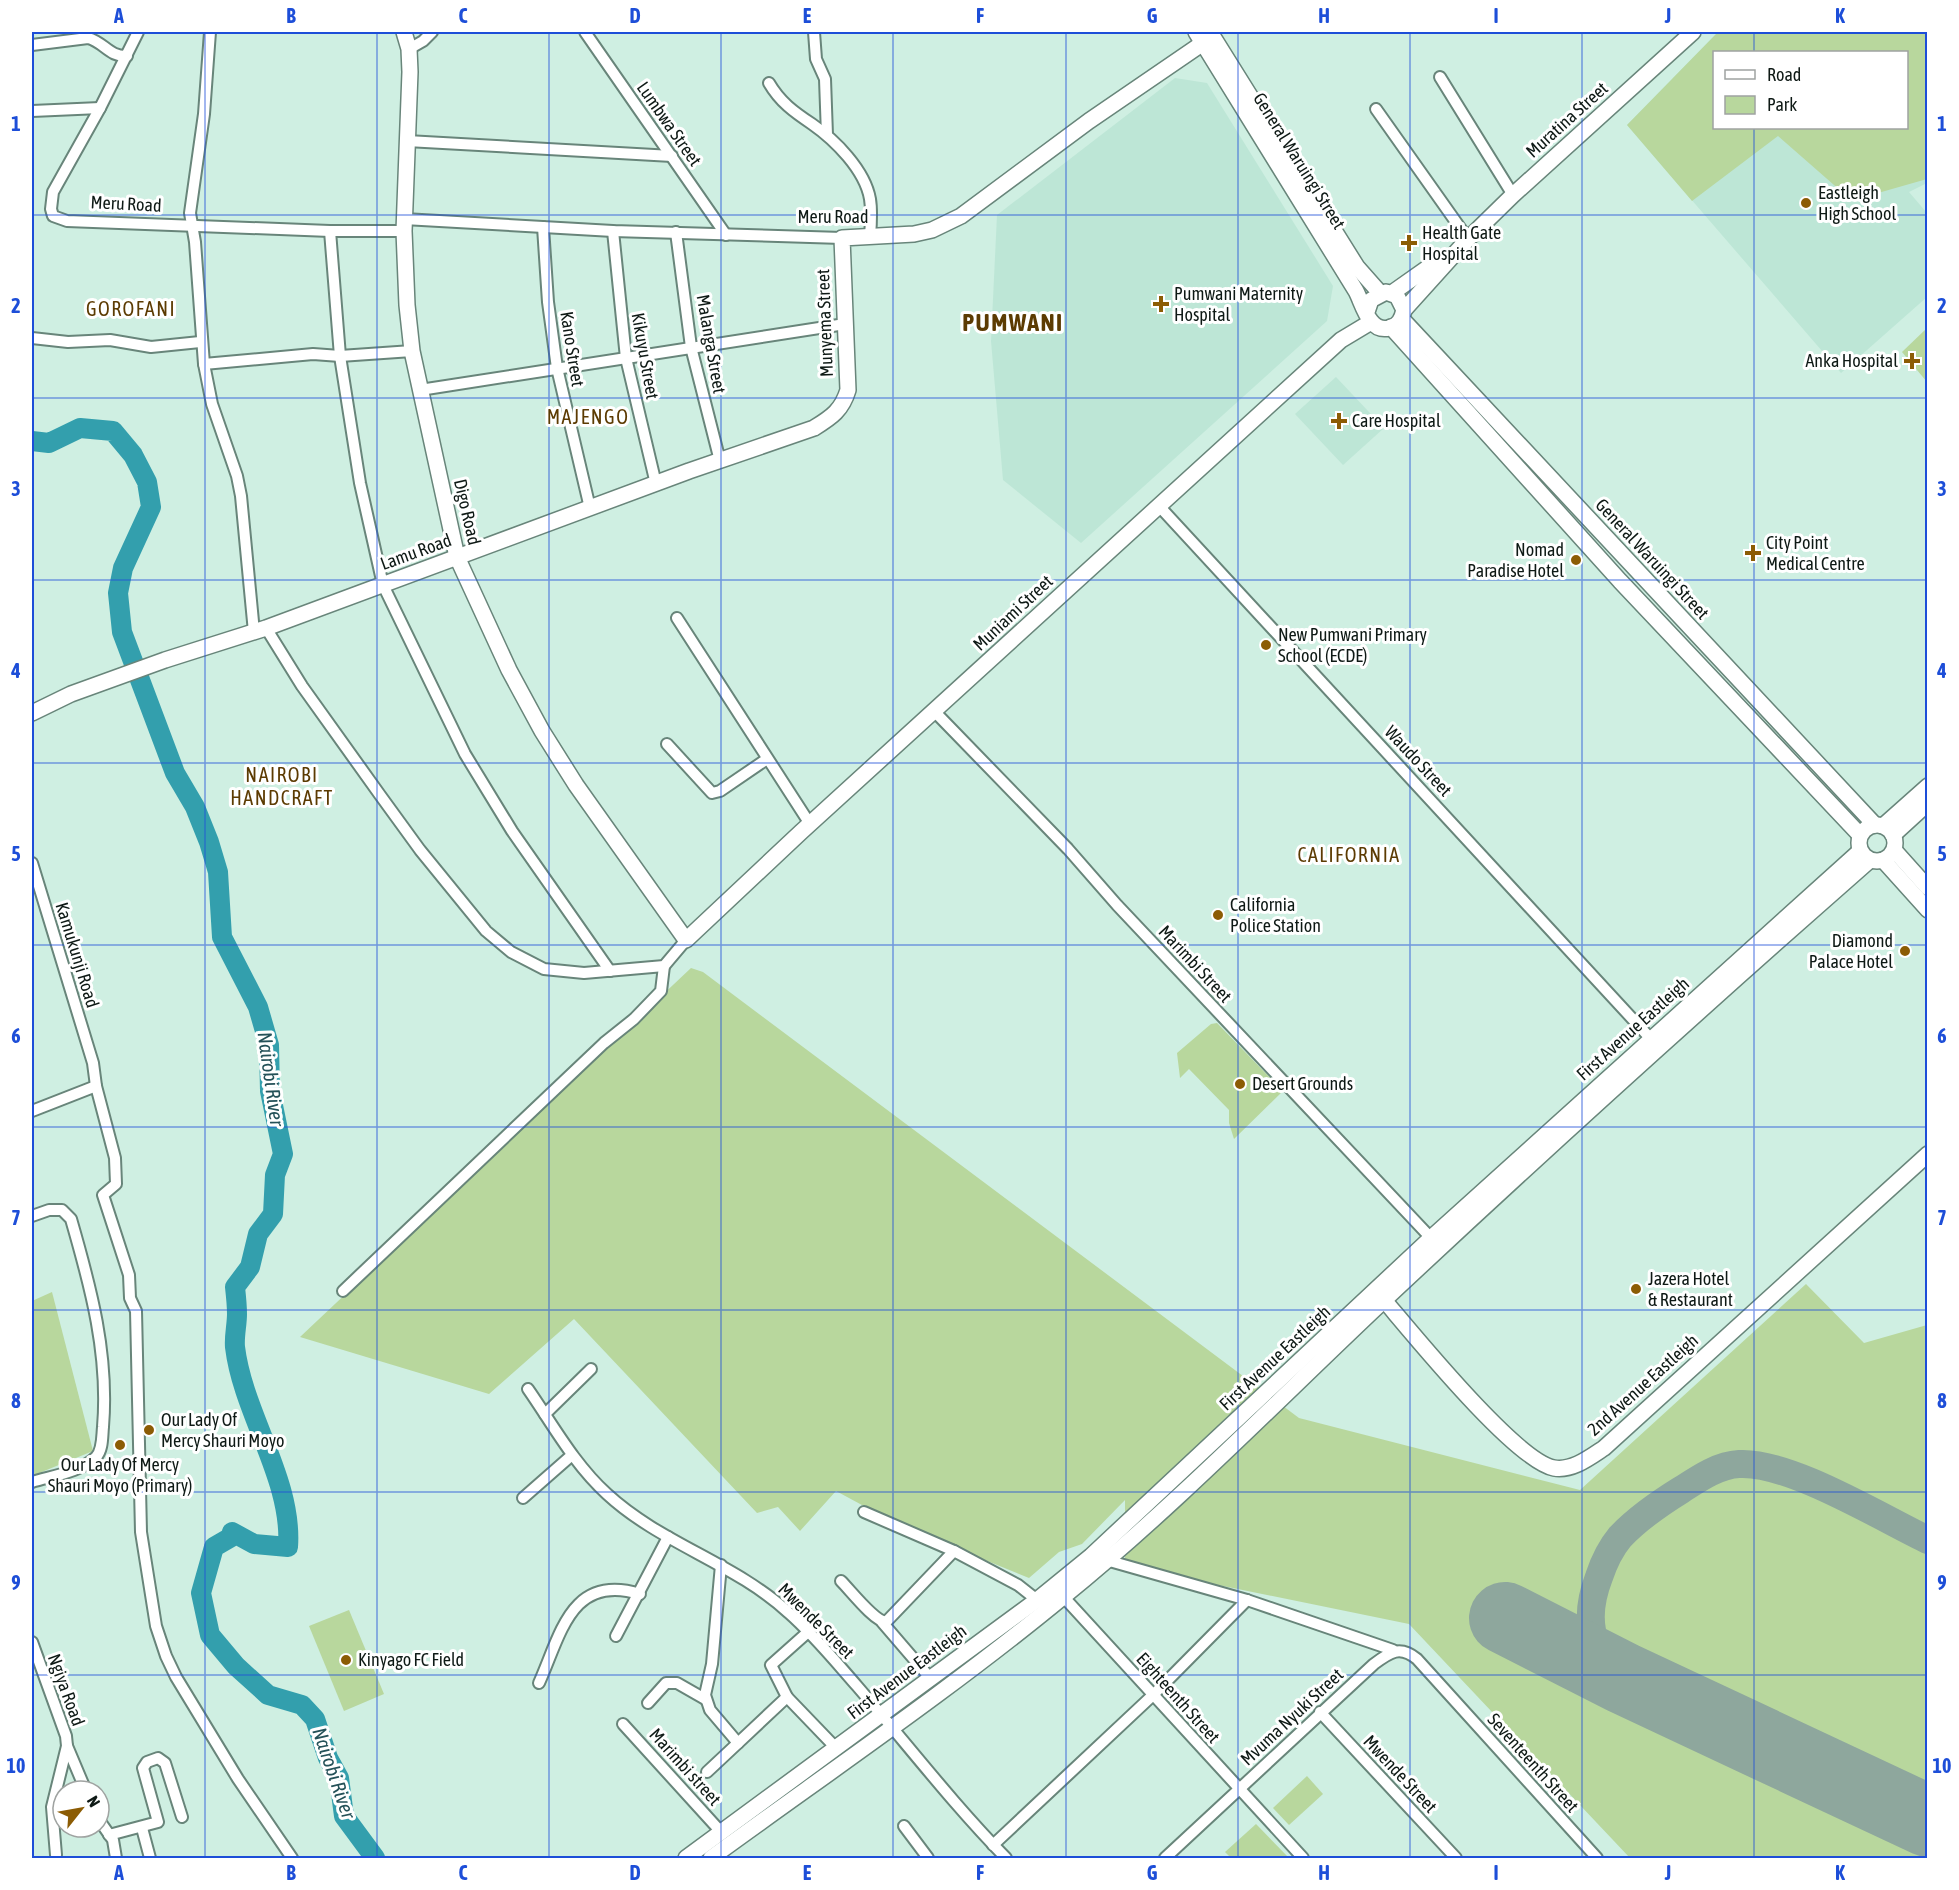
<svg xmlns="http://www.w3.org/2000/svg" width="1959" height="1890" viewBox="0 0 1959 1890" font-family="'Asap Condensed',sans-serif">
  <rect width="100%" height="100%" fill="#cfefe2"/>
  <g fill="#bde6d6" fill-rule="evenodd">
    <path d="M1718,32H1927V183L1909,192L1927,213V297L1841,373L1627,125ZM1714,52H1906V128H1714Z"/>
    <polygon points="1175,78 1207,83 1333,286 1327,321 1081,543 1003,480 991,341 997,215"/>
    <polygon points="1336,377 1384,428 1343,465 1295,414"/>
  </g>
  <g fill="#b8d79d" fill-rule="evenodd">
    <path d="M1718,32H1927V179L1878,193L1842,192L1778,136L1692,201L1627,125ZM1906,52V128H1714V52Z"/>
    <polygon points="1927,328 1927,382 1902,352"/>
    <polygon points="691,968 703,972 1299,1418 1580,1490 1806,1284 1864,1343 1927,1325 1927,1858 1630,1858 1409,1624 1125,1566 1125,1500 1082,1544 1059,1552 1029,1578 899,1525 836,1491 800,1531 778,1507 757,1513 574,1319 489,1394 300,1337"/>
    <polygon points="1217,1023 1283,1091 1234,1139 1229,1123 1229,1110 1189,1069 1180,1078 1177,1053 1211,1024"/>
    <polygon points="52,1292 93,1451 32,1476 32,1301"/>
    <polygon points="349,1610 384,1694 344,1711 309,1626"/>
    <polygon points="1307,1776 1323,1794 1289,1825 1273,1808"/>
    <polygon points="1256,1824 1289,1858 1231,1858 1225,1852"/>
  </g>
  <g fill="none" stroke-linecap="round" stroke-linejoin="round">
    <path stroke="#339fad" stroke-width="20" d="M32,441L49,443L80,428L113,431L133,455L147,482L151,507L123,568L118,593L122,632L175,773L195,807L209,842L218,872L222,937L258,1007L269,1045L270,1091L283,1154L275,1175L273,1214L258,1234L250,1267L235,1287C236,1296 237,1305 237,1314C237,1325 234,1336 235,1347C243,1414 293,1480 288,1547L254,1544L232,1532L233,1536L214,1547L201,1593L210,1635L236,1666L268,1695L302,1705L315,1719L328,1758L339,1778L344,1816L375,1858"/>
    <path stroke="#8ea79d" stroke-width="28" d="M1623,1678C1588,1651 1584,1616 1599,1577C1604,1562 1610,1549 1620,1537C1638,1518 1660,1503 1681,1490C1698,1479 1718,1465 1739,1464C1789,1461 1880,1517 1928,1540"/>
    <polyline stroke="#8ea79d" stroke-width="72" points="1505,1618 1623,1678 1928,1821"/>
    <defs>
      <g id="street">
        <polyline points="138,32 100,108 53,192 51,209 53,216 67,221 330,231 404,231"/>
        <polyline points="210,32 204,114 190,213 195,242 204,364 212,404 237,476 241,496 254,632"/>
        <polyline points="585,32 726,235"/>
        <polyline points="814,32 816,59 825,79 827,135"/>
        <path d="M32,45L88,38C104,42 109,57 127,56"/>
        <polyline points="409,49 423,41 432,32"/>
        <polyline points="1440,77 1513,195"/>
        <path d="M769,83C780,102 794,112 812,124C835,140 865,170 870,199C872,211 871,224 870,236"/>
        <polyline points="1376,109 1468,239"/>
        <polyline points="32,111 100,108"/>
        <polyline points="407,141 672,156"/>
        <polyline points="404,219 613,231 842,238"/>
        <polyline points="543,227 548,302 557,368 590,508"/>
        <polyline points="330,231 340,356 360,483 383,585 465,754 512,831 610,971"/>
        <polyline points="613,231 626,358 656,484"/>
        <polyline points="676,232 691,347 720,461"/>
        <polyline points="32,338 68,342 110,340 151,347 200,342"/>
        <polyline points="204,364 313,354 340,356 412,351"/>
        <polyline points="420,390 845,324"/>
        <polyline points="1160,507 1651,1039"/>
        <polyline points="677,618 810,824"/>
        <polyline points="266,628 302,686 380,795 420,850 486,931 511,952 544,969 584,973 664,966 686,940"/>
        <polyline points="935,712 1068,849 1117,905 1431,1238"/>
        <polyline points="667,744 712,793 720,791 767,759"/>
        <polyline points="32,863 93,1063 96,1086 115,1158 116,1184 103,1195 129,1275 130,1298 136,1311 141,1532 156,1626 166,1656 176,1677 238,1779 292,1858"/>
        <polyline points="32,1111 96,1086"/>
        <path d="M32,1216L49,1210H62L71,1219C91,1288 109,1355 103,1427C102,1436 103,1450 96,1457C81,1472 51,1476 32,1482"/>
        <polyline points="343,1291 604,1043 634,1019 661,991 664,966"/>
        <path d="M528,1389C553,1425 574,1464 607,1494C661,1544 735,1563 789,1613C814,1635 835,1661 857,1686C907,1744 953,1804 1006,1858"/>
        <polyline points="545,1414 591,1369"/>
        <polyline points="523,1498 572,1455"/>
        <polyline points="864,1512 954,1551"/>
        <polyline points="1106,1560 1247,1600 1393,1650"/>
        <path d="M841,1581C851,1591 874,1621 886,1622L954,1551L1018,1585L1037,1600"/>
        <polyline points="1060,1593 1303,1858"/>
        <polyline points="882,1622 931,1679"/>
        <polyline points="616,1636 668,1537"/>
        <polyline points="32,1642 66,1736 67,1746 52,1807 56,1855"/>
        <path d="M539,1683C561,1634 571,1573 640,1594"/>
        <polyline points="787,1697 837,1749"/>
        <polyline points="648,1703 666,1683 677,1683 705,1699"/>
        <polyline points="1320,1712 1456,1858"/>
        <polyline points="623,1724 722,1833"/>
        <polyline points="738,1743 787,1697 771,1665 808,1632"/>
        <polyline points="67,1746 86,1791"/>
        <polyline points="707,1772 738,1743 710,1710 705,1695 712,1664 721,1565"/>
        <polyline points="99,1820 113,1840 116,1858"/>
        <polyline points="904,1826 928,1858"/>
        <polyline points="142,1828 150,1858"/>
        <polyline points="109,1835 158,1822 143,1768 147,1762 158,1758 165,1763 182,1817"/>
        <polyline points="993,1845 1153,1695 1247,1600"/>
        <path d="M1165,1858L1374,1664C1390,1652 1400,1645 1417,1659L1597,1858"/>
      </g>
      <g id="secondary">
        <polyline points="404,32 409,49 410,72 404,231 407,305 412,351 457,557 509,670 542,731 576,785 686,940 801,832 1341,340 1371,322"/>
        <path d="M1196,32L1356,291C1363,304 1369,333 1389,328C1399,326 1402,318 1404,310L1397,296L1386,292L1371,300L1367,312"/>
        <polyline points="1210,32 1357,267 1380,293"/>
        <polyline points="1392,293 1443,257"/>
        <polyline points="1404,310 1468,239 1513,195 1693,32"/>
        <polyline points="1402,319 1875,825"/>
        <polyline points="1391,327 1620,581 1860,835"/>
        <path d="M32,713L71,694L165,660L266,628L689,471L814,428C832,417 842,410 848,390L842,238L914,234L932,230L961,216L1089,121L1203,43"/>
        <circle cx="1877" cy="843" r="18"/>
        <polyline points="1883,826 1928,786"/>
        <polyline points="1893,835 1928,803"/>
        <polyline points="1894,850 1928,888"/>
        <polyline points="1883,860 1928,910"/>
        <path d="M1384,1300C1413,1334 1516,1461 1554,1468C1572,1471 1589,1458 1604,1448L1928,1154"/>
        <polyline points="686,1858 1037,1600 1091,1556 1431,1238 1860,851"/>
        <path d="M711,1858C829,1772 950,1690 1063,1597C1174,1507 1275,1403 1379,1305C1540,1154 1704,1006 1870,860"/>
      </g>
    </defs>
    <use href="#street" stroke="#68857a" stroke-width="14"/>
    <use href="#secondary" stroke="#68857a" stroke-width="18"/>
    <use href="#street" stroke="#fff" stroke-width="10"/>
    <use href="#secondary" stroke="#fff" stroke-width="15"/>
  </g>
  <path fill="none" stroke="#1d4ed8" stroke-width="1.5" stroke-opacity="0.55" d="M205,32V1858M377,32V1858M549,32V1858M721,32V1858M893,32V1858M1066,32V1858M1238,32V1858M1410,32V1858M1582,32V1858M1754,32V52M1754,128V1858M32,215H1928M32,398H1928M32,580H1928M32,763H1928M32,945H1928M32,1127H1928M32,1310H1928M32,1492H1928M32,1675H1928"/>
  <g fill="#8c5c04" stroke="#fff" stroke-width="2">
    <circle cx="1806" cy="203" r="6"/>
    <path d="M1406 234h6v6h6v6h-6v6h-6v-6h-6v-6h6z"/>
    <path d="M1158 295h6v6h6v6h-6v6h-6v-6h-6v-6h6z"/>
    <path d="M1909 352h6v6h6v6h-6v6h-6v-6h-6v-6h6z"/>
    <path d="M1336 412h6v6h6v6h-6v6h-6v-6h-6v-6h6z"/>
    <path d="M1750 544h6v6h6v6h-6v6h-6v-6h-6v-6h6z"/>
    <circle cx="1576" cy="560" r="6"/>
    <circle cx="1266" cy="645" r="6"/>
    <circle cx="1218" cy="915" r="6"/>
    <circle cx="1905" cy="951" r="6"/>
    <circle cx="1240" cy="1084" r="6"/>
    <circle cx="1636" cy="1289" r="6"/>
    <circle cx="149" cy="1430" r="6"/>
    <circle cx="120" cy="1445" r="6"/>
    <circle cx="346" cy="1660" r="6"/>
  </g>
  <g text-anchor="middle" stroke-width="6" stroke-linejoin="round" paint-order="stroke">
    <g font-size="18" fill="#0e1915" stroke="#fff">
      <text transform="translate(1567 120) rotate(-42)" y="6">Muratina Street</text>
      <text transform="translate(669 124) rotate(55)" y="6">Lumbwa Street</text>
      <text transform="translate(1299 161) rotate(58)" y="6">General Waruingi Street</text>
      <text transform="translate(126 204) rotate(3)" y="6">Meru Road</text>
      <text x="833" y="223">Meru Road</text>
      <text transform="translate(825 323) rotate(-92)" y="6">Munyema Street</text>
      <text transform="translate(711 344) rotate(80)" y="6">Malanga Street</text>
      <text transform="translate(572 349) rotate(81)" y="6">Kano Street</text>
      <text transform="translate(645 356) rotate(80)" y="6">Kikuyu Street</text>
      <text transform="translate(467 512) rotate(77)" y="6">Digo Road</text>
      <text transform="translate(416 552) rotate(-20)" y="6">Lamu Road</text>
      <text transform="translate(1652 559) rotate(47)" y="6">General Waruingi Street</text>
      <text transform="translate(1013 613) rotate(-43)" y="6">Muniami Street</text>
      <text transform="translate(1418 761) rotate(47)" y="6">Waudo Street</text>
      <text transform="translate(77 955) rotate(73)" y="6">Kamukunji Road</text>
      <text transform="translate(1195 964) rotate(47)" y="6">Marimbi Street</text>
      <text transform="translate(1633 1029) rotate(-42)" y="6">First Avenue Eastleigh</text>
      <text transform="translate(1275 1358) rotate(-43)" y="6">First Avenue Eastleigh</text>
      <text transform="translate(1643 1385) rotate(-42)" y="6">2nd Avenue Eastleigh</text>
      <text transform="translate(816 1621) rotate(45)" y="6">Mwende Street</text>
      <text transform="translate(907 1672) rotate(-37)" y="6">First Avenue Eastleigh</text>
      <text transform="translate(66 1690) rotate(70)" y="6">Ngiya Road</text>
      <text transform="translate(1178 1698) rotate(48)" y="6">Eighteenth Street</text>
      <text transform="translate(1292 1717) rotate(-43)" y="6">Mvuma Nyuki Street</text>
      <text transform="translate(1533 1763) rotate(48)" y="6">Seventeenth Street</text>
      <text transform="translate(685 1767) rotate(48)" y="6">Marimbi street</text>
      <text transform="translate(1400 1774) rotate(47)" y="6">Mwende Street</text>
    </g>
    <g font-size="18" fill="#0e1915" stroke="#fff" text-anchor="start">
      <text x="1818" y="199">Eastleigh<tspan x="1818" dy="21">High School</tspan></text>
      <text x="1422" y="239">Health Gate<tspan x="1422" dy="21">Hospital</tspan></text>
      <text x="1174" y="300">Pumwani Maternity<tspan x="1174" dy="21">Hospital</tspan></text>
      <text x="1898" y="367" text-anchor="end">Anka Hospital</text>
      <text x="1352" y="427">Care Hospital</text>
      <text x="1766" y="549">City Point<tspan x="1766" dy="21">Medical Centre</tspan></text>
      <text x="1564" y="556" text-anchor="end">Nomad<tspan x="1564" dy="21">Paradise Hotel</tspan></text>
      <text x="1278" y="641">New Pumwani Primary<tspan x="1278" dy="21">School (ECDE)</tspan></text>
      <text x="1230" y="911">California<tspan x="1230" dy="21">Police Station</tspan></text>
      <text x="1893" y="947" text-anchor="end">Diamond<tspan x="1893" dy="21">Palace Hotel</tspan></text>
      <text x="1252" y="1090">Desert Grounds</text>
      <text x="1648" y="1285">Jazera Hotel<tspan x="1648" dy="21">&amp; Restaurant</tspan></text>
      <text x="161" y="1426">Our Lady Of<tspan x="161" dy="21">Mercy Shauri Moyo</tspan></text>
      <text x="120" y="1471" text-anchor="middle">Our Lady Of Mercy<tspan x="120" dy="21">Shauri Moyo (Primary)</tspan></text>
      <text x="358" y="1666">Kinyago FC Field</text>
    </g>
    <g font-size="20" letter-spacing="1.5" fill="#5c3b02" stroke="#fff">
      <text x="131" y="316">GOROFANI</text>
      <text x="588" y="424">MAJENGO</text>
      <text x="282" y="782">NAIROBI<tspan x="282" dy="23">HANDCRAFT</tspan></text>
      <text x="1349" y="862">CALIFORNIA</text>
    </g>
    <g font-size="20" font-style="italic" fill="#245158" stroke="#fff">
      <text transform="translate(271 1079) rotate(82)" y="7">Nairobi River</text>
      <text transform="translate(334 1773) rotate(71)" y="7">Nairobi River</text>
    </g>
    <g font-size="24" font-weight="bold" letter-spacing="1.5" fill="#5c3b02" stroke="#fff">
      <text x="1013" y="331">PUMWANI</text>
    </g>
  </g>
  <rect width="1959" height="1890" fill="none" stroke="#ffffff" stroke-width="66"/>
  <rect x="1713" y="51" width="195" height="78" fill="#ffffff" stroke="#9fa3a1" stroke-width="1.5"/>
  <rect x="1725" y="70" width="30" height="9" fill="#ffffff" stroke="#9fa3a1" stroke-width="1.5"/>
  <text x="1767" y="81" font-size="18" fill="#0e1915">Road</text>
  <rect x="1725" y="96" width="30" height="18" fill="#b8d79d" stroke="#9fa3a1" stroke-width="1.5"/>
  <text x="1767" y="111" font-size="18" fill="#0e1915">Park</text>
  <g transform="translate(81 1809) rotate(59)"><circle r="28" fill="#ffffff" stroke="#9fa3a1" stroke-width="1.5"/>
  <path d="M0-4.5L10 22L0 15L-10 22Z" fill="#8c5c04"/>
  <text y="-9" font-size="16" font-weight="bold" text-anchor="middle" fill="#0e1915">N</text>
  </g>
  <rect x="33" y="33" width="1893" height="1824" fill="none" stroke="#1d4ed8" stroke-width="2"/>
  <g font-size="20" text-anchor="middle" font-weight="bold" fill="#1d4ed8">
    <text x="119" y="23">A</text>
    <text x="291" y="23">B</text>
    <text x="463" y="23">C</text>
    <text x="635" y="23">D</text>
    <text x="807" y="23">E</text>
    <text x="980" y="23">F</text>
    <text x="1152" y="23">G</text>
    <text x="1324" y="23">H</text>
    <text x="1496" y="23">I</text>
    <text x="1668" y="23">J</text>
    <text x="1840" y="23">K</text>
    <text x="16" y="131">1</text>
    <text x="1942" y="131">1</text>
    <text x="16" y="313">2</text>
    <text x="1942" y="313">2</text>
    <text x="16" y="496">3</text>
    <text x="1942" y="496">3</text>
    <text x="16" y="678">4</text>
    <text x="1942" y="678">4</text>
    <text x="16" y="861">5</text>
    <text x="1942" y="861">5</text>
    <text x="16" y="1043">6</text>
    <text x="1942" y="1043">6</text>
    <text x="16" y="1225">7</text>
    <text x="1942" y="1225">7</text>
    <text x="16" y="1408">8</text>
    <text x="1942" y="1408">8</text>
    <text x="16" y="1590">9</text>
    <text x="1942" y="1590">9</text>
    <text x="16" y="1773">10</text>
    <text x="1942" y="1773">10</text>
    <text x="119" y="1880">A</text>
    <text x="291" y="1880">B</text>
    <text x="463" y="1880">C</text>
    <text x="635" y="1880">D</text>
    <text x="807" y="1880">E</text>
    <text x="980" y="1880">F</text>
    <text x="1152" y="1880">G</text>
    <text x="1324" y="1880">H</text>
    <text x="1496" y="1880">I</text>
    <text x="1668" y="1880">J</text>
    <text x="1840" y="1880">K</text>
  </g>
</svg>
